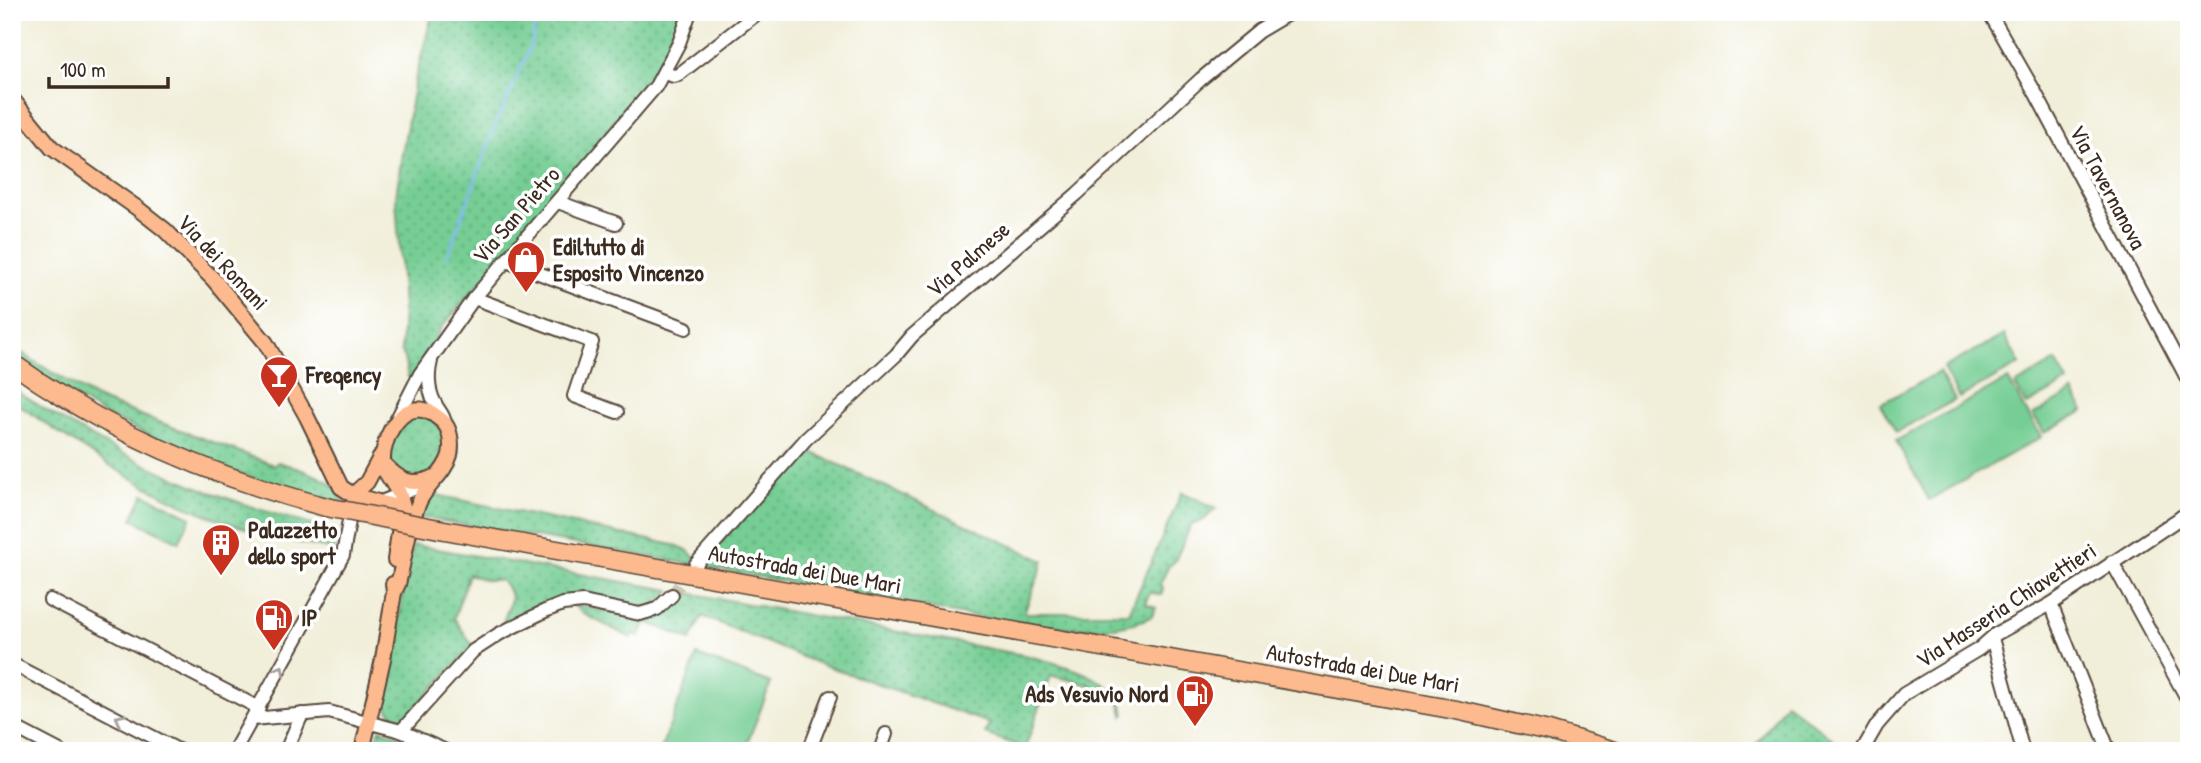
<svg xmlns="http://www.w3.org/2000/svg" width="2201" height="763" viewBox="0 0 2201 763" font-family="'Patrick Hand',sans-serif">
  <defs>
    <pattern id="grass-dots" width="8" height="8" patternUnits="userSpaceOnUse" patternTransform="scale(1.75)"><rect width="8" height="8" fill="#76ce94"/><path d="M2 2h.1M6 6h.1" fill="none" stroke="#62a778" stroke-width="1.8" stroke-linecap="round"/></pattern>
  </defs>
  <rect width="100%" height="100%" fill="#fff"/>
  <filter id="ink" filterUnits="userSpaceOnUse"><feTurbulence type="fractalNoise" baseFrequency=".0143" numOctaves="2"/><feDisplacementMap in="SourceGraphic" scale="14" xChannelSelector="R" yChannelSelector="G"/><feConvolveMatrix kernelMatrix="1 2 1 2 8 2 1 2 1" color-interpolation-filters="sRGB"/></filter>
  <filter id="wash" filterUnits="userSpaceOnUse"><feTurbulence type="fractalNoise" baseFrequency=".00686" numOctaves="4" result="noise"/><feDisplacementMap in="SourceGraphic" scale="28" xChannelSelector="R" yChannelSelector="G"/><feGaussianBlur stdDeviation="1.57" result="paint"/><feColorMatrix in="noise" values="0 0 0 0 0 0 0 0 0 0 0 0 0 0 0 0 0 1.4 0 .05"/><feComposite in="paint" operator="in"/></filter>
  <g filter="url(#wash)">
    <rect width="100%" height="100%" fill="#f1eed9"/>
    <g fill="url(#grass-dots)" stroke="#587c59" stroke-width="2">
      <polygon points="433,12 679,12 677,32 672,31 670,36 675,38 668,55 647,88 442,327 413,378 408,377 403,353 401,352 403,307 396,198 401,160 415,80"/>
      <path d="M12,346L35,362L100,400L274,465L278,462C291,466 329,478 336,489C340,493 342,499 344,504L223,469L101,413L12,356Z"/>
      <path d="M12,388C119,460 214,500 338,532L334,550C271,538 203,518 147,487C100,461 55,431 12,400Z"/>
      <path d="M408,416L434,417L447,441L443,459L431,474L414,479L392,466C386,447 397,430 408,416Z"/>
      <path d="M803,448L1044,561L1024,613H1129L1182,492L1216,508L1204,520L1191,525L1175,561L1168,567L1161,582L1163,590L1161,595L1150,592L1145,603L1156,607L1152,616C1098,647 946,611 883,599C822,588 760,577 699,566Z"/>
      <polygon points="432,494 678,546 687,550 696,559 691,564 419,517"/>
      <path d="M414,545L670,590L665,597L646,609L580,597L501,630C504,609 522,598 500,580H485L469,574L454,618L473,646L405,718C396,718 390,714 386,705L407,567Z"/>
      <path d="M678,591L1028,656C1060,664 1118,676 1125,714L1123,716C1123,715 1121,705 1120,705C1113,689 1067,678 1051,676L1025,748L985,734L989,723L807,659L702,616L691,640L646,622L639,636L633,633L631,638L582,613L573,605L628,614L670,603Z"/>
      <polygon points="1786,703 1848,751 1751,751"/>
      <polygon points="380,729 425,745 423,751 372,751"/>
    </g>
    <g fill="#76ce94" stroke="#587c59" stroke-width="2">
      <polygon points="2004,335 2020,364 1959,398 1943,368"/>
      <polygon points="2056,361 2068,382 2027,405 2015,385"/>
      <polygon points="1939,372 1955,400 1896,432 1880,404"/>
      <polygon points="2008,379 2041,437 1929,500 1896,441"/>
      <polygon points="2073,392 2084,411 2044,433 2033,415"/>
      <polygon points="144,494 191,517 179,542 132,519"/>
      <polygon points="697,655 771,683 744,751 660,751"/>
    </g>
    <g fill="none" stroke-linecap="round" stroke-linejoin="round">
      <polyline stroke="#87baf4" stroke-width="2.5" points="447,257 494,129 532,43 537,12"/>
    </g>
  </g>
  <g filter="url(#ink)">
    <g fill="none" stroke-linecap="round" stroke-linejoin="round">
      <polyline stroke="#cdc7b4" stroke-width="12" stroke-dasharray="12 6" stroke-linecap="butt" points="672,595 691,570"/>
      <defs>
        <g id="minor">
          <polyline points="1989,12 2036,94 2189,382"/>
          <polyline points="664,73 674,76 678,75 759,12"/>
          <polyline points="558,202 616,223"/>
          <polyline points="506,261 686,328"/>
          <polyline points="474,298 592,342 574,396 617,412"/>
          <path d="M431,361C427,377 429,394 437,407C441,413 444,416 445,423"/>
          <polyline points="396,421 420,374 474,298 656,86 679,43 690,12"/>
          <polyline points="374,505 418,487 423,483"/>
          <polyline points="2181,517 2189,531"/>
          <polyline points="2112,562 2189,702"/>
          <polyline points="696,564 806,439 896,355 912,336 1077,194 1201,79 1259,31 1291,12"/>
          <polyline points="50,600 259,708"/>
          <polyline points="2051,604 2109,751"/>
          <polyline points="1992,638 2023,751"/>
          <polyline points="12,664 180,751"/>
          <polyline points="253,719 329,712 401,731 446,751"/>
          <polyline points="12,726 60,751"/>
          <polyline points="401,731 473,651 499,634 545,611 563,604 583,602 640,614 657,609 672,595"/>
          <polyline points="234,751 343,555 352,504"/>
          <polyline points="286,751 302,714"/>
          <polyline points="809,751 830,697"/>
          <polyline points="880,751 886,734"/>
          <polyline points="1862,751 1877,725 1904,694 1979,649 1996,634 2051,604 2189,512"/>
        </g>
        <g id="major">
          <polyline points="12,99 52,148 137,208 165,230 214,280 266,343 307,417 341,487 353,495 389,505 403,515"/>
          <polyline points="385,471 399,493 403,506 395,560"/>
          <polyline points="353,495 367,482 382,454"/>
          <path d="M394,592L398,584C405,556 408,525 420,500C428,484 445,473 450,455C452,446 451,432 445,424C442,420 437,417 433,414C403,395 381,439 383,463C402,484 414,487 439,475"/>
          <polyline points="362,751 383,659 394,592 393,584"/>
        </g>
        <g id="highway">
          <path d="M12,363C107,432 213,477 326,507"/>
          <polyline points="439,529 1456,710 1549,731 1615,751"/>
        </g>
      </defs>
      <use href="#minor" stroke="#56473a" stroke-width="16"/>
      <use href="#major" stroke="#56473a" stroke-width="18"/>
      <use href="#highway" stroke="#56473a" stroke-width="21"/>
      <use href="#minor" stroke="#fff" stroke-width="12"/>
      <use href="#major" stroke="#fcba8e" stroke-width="14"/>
      <use href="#highway" stroke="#fcba8e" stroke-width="18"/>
      <defs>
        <polyline id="highway-bridge" points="326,507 439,529"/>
      </defs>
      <use href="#highway-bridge" stroke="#56473a" stroke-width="21" stroke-linecap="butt"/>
      <use href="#highway-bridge" stroke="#fcba8e" stroke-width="18"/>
    </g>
    <defs><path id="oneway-chevron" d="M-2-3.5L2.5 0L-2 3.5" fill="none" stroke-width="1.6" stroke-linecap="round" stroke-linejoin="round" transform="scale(1.75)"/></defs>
    <g stroke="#a79f9a">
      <use href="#oneway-chevron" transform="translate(280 670) rotate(-61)"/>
      <use href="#oneway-chevron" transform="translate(120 719) rotate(-153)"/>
    </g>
  </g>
  <defs>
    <symbol id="shop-pin" viewBox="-11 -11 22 30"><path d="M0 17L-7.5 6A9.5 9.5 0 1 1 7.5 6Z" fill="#c8321e" stroke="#fff"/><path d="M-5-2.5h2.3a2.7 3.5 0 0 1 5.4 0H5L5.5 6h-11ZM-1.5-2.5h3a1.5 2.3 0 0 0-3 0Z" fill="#fff"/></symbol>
    <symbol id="bar-pin" viewBox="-11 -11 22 30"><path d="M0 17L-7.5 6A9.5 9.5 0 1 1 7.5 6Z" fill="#c8321e" stroke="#fff"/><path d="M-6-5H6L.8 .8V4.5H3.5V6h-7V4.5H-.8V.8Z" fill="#fff"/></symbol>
    <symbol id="building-pin" viewBox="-11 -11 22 30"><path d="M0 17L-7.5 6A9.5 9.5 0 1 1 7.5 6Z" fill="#c8321e" stroke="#fff"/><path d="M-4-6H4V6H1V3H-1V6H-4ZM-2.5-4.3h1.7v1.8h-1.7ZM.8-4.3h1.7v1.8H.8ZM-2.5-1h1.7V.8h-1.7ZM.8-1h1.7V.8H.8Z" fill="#fff"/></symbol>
    <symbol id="fuel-pin" viewBox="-11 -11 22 30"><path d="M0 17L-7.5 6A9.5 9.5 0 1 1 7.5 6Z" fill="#c8321e" stroke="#fff"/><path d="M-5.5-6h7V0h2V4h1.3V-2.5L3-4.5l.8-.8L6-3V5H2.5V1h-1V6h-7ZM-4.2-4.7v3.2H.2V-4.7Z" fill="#fff"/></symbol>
  </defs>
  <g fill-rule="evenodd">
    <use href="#shop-pin" x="504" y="238" width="44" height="60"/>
    <use href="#bar-pin" x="257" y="353" width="44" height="60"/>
    <use href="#building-pin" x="199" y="521" width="44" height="60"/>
    <use href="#fuel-pin" x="252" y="596" width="44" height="60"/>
    <use href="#fuel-pin" x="1173" y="672" width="44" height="60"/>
  </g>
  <g text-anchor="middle" stroke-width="7" stroke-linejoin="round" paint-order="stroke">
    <g font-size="23" fill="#3b2a1e" stroke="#fff">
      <text transform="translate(2108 187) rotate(62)" y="8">Via Tavernanova</text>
      <text transform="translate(516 215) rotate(-49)" y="8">Via San Pietro</text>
      <text transform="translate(968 259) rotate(-41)" y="8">Via Palmese</text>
      <text transform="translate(223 262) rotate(47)" y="8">Via dei Romani</text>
      <text transform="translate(805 569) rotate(10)" y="8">Autostrada dei Due Mari</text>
      <text transform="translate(2006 605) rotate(-33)" y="8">Via Masseria Chiavettieri</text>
      <text transform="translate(1363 668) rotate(10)" y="8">Autostrada dei Due Mari</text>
    </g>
    <g font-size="23" font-weight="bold" fill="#3b2a1e" stroke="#fff" text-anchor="start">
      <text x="553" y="255">Ediltutto di<tspan x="553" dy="26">Esposito Vincenzo</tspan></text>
      <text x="306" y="383">Freqency</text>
      <text x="248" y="538">Palazzetto<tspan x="248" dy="26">dello sport</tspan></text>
      <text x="301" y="626">IP</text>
      <text x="1168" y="702" text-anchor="end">Ads Vesuvio Nord</text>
    </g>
  </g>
  <rect width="2201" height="763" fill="none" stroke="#fff" stroke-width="42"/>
  <path d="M49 77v10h119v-10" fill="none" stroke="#3b2a1e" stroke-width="3.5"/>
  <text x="60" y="77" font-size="21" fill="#3b2a1e" stroke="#ffffff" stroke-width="5" paint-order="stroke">100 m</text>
</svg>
